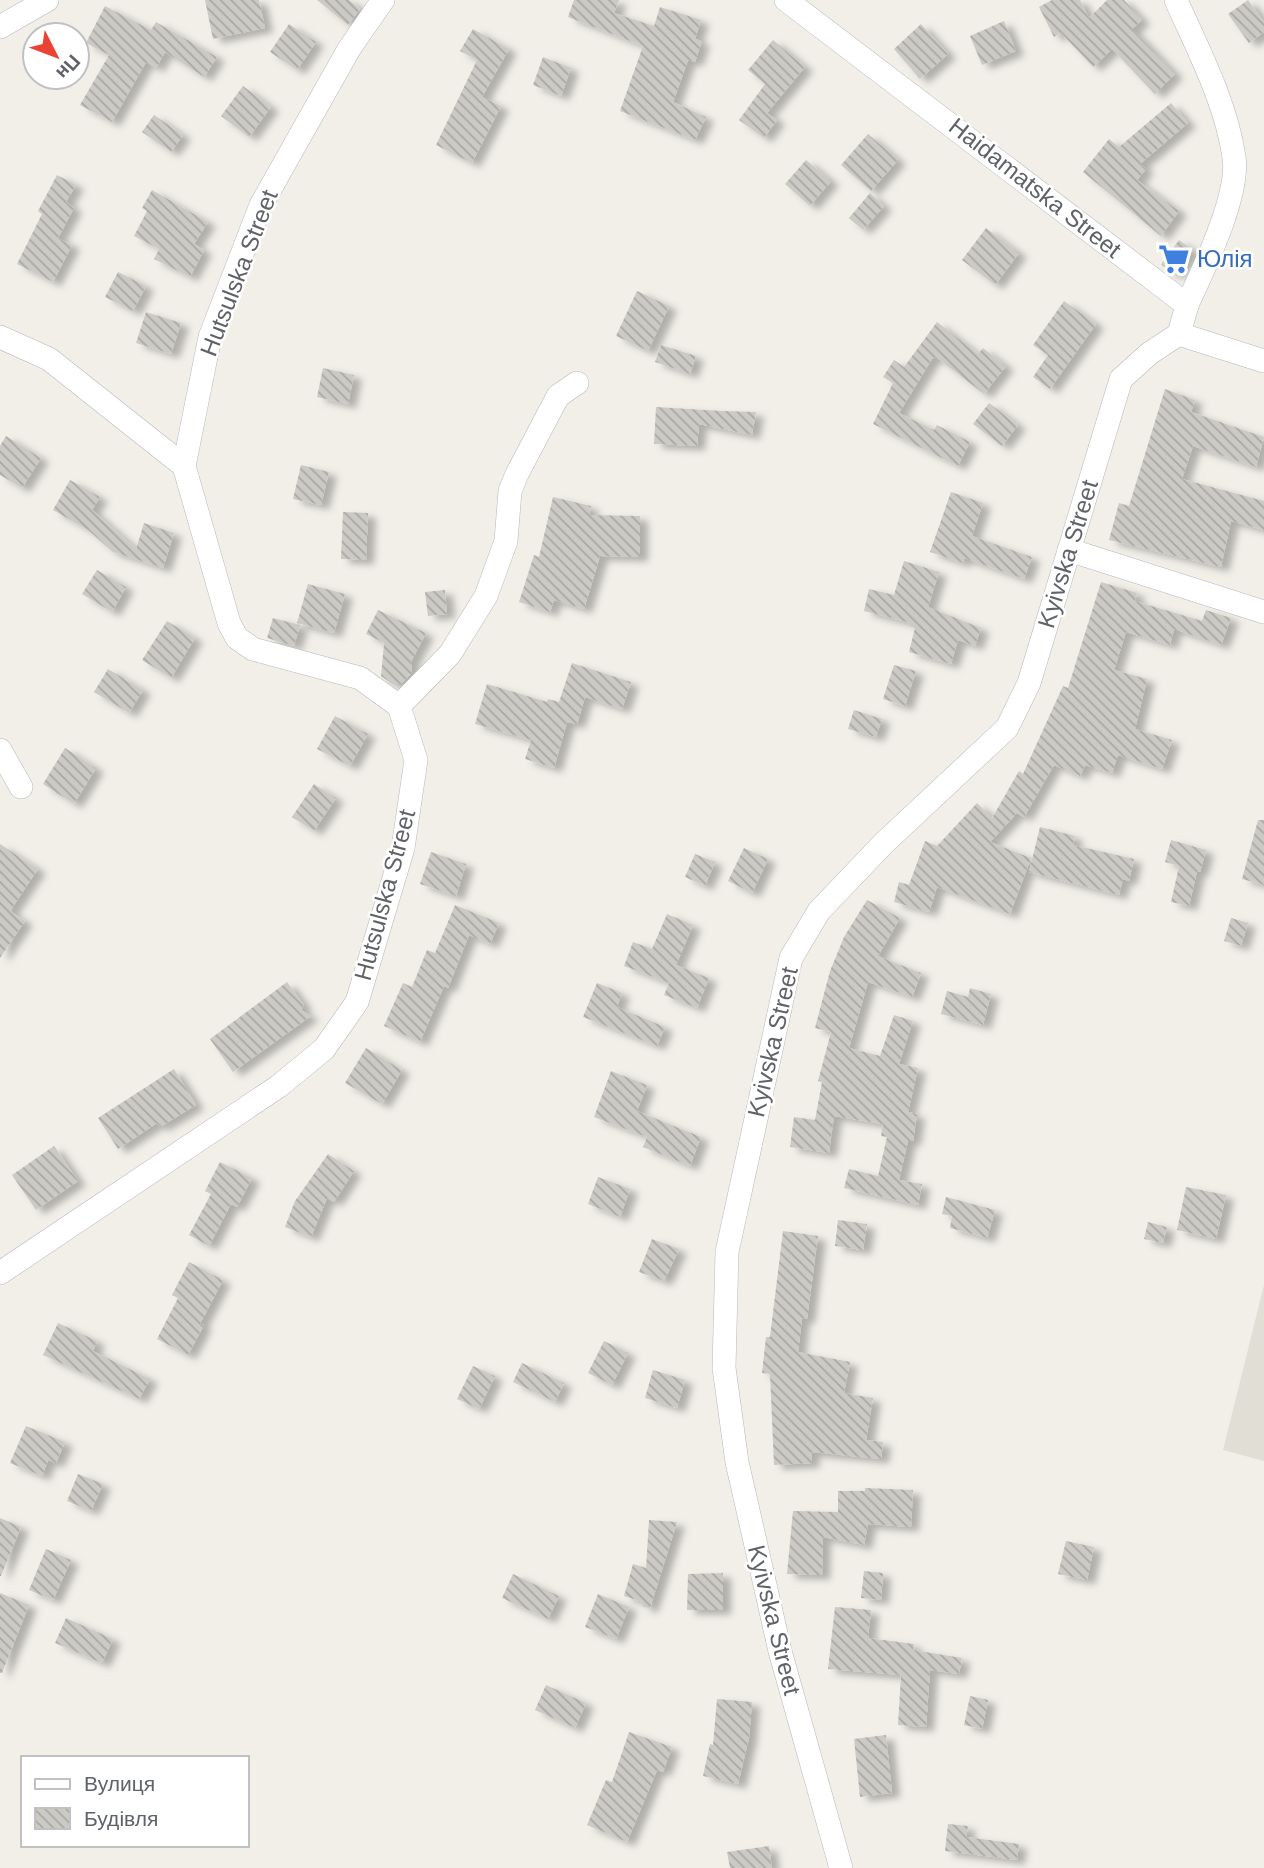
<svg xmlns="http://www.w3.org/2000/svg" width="1264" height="1868" viewBox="0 0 1264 1868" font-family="Helvetica,sans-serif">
  <defs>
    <pattern id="building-back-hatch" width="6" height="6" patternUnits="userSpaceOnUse" patternTransform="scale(1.75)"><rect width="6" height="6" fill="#cccac5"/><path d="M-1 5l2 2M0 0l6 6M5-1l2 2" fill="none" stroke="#a9a8a4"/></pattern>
    <filter id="shadow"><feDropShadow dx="8" dy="4.5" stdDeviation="3.5" flood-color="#0004"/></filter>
  </defs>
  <rect width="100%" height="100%" fill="#f1efe8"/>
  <polygon fill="#e1ded6" points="1264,1285 1264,1461 1223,1450"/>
  <g fill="url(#building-back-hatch)" filter="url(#shadow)">
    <polygon points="205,0 259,0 265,28 213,39"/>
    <polygon points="317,0 349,0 360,9 348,25"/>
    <polygon points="574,0 619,0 614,13 654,26 660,7 701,20 695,39 702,41 695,62 688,60 673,102 706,117 695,140 620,111 643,46 568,17"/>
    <polygon points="1052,0 1080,0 1089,18 1107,0 1124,0 1142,20 1132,29 1175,74 1155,94 1112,49 1093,67 1061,33 1054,37 1039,7"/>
    <polygon points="1248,0 1264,22 1264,32 1249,43 1228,14"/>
    <polygon points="105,6 151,30 156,22 217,57 204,77 165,52 156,68 146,62 112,122 80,105 109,55 86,43"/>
    <polygon points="1004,21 1016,51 982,65 970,36"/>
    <polygon points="289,24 316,42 297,70 270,52"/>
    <polygon points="921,24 948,54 920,79 894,49"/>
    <polygon points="473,29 509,49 482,97 501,106 472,163 436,145 477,60 460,51"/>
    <polygon points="773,40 805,67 767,113 777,120 764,138 739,120 765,84 748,70"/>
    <polygon points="543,57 571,68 561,96 533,85"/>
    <polygon points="243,86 271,107 249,137 221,116"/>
    <polygon points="1171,103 1188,123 1140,164 1146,169 1137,180 1179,211 1161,236 1083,172 1109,139 1119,147"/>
    <polygon points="154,115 183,135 171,152 142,132"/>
    <polygon points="868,134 898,160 871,191 841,165"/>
    <polygon points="806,160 831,181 810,206 785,184"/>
    <polygon points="57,175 76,185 66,202 74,208 58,238 72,245 53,282 17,264 42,214 38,211"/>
    <polygon points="152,190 208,222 194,244 204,250 190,277 154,259 159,249 134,236 147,211 142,208"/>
    <polygon points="870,193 884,206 863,230 849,218"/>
    <polygon points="986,228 1019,253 995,285 962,260"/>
    <polygon points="1179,240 1193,250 1176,275 1161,265"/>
    <polygon points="118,272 146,286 133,311 105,297"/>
    <polygon points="637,291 669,306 648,351 616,336"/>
    <polygon points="1064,301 1096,324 1050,389 1033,377 1048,355 1033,345"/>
    <polygon points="146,312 181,323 171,354 136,343"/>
    <polygon points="937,322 978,354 983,348 1006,366 984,394 936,357 932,359 899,413 934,430 937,425 970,442 958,466 873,424 893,383 883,377 894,360 904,367"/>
    <polygon points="661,345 696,356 690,374 655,362"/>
    <polygon points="323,368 354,375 348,404 317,397"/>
    <polygon points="1165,389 1195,400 1191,412 1264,437 1256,467 1193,446 1182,479 1264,501 1264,530 1231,521 1221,567 1109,540 1119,503 1129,506"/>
    <polygon points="989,403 1018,425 1002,446 973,424"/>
    <polygon points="656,407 722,411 756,412 752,435 699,424 697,446 654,444"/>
    <polygon points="6,436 41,458 22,488 0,475 0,446"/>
    <polygon points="301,465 329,472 321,505 293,499"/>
    <polygon points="70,480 100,497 92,510 136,549 144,523 174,533 163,568 113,552 88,530 53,510"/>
    <polygon points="951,492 983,503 972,536 1032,557 1024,579 964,558 963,563 930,552"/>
    <polygon points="553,497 591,506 589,515 640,516 640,557 600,556 584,609 554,600 550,612 519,602 534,555 539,557"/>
    <polygon points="343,512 368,513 366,560 341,559"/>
    <polygon points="904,561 939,572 928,607 981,628 975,646 958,640 951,664 909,652 915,628 910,626 911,623 864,611 869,589 894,595"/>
    <polygon points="97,570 126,587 112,612 82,594"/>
    <polygon points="1101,582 1137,593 1135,601 1202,621 1206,610 1231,618 1221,645 1174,629 1170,645 1126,632 1114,670 1147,679 1135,729 1172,740 1162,769 1118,755 1112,773 1085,765 1080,776 1054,765 1024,817 1017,813 990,842 1031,858 1010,914 937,887 929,912 894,902 899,882 909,885 925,841 937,846 977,803 992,818 1019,771 1023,774 1063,686 1068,688"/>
    <polygon points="308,584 345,594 334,633 297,623"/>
    <polygon points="445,590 447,614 428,616 425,592"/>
    <polygon points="378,610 426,633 412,660 411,674 401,684 392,684 381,676 384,643 366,634"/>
    <polygon points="273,618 300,625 294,646 267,638"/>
    <polygon points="167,621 195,638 171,678 142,660"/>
    <polygon points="572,663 631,682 622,709 585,697 577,724 567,722 554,768 525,759 531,740 475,724 487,684 547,702 548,699 559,702"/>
    <polygon points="894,665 916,671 905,706 883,699"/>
    <polygon points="108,669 143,690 129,713 94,692"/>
    <polygon points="854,710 882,719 876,737 848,729"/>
    <polygon points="335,716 368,734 350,766 317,749"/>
    <polygon points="65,748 96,768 74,804 43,784"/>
    <polygon points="314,784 336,798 314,831 292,817"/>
    <polygon points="1258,820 1264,820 1264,885 1242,879"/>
    <polygon points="1040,827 1075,836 1073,845 1134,859 1129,881 1123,879 1119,895 1029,872"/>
    <polygon points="1171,840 1206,850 1200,872 1197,871 1189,906 1171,902 1179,866 1165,862"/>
    <polygon points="0,844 38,869 10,911 25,921 0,958"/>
    <polygon points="744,848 768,859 752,893 728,881"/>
    <polygon points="431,852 466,864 456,896 420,884"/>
    <polygon points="695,854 715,862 705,886 685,877"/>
    <polygon points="867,900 900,918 878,956 921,973 912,997 868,982 849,1048 880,1056 894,1015 913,1021 899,1064 918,1068 908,1112 917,1114 913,1141 908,1141 899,1180 922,1184 918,1205 844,1188 849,1169 878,1176 887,1137 881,1136 883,1124 834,1116 829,1153 790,1147 794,1117 815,1120 822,1082 818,1081 831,1032 815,1028 830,971 844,937"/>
    <polygon points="455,905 499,923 490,944 469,935 448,988 444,986 420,1042 384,1026 403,983 412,987 427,950 435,953"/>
    <polygon points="667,914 693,925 676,965 709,978 697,1008 664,995 669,983 624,966 633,942 652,949"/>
    <polygon points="1231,918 1248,923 1241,946 1224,941"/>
    <polygon points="287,982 304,1005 301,1010 311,1016 233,1072 210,1039"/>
    <polygon points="597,983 622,993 617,1007 665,1027 657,1046 583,1017"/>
    <polygon points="970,988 991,994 983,1025 941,1014 947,991 968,997"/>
    <polygon points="366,1048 402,1070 382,1104 345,1083"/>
    <polygon points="174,1069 196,1105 160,1127 157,1123 118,1149 98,1118"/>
    <polygon points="611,1071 647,1085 637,1111 701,1137 690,1166 643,1147 647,1137 594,1117"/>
    <polygon points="54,1146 78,1181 36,1210 12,1175"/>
    <polygon points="328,1154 354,1171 334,1202 327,1198 311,1237 285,1227 295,1201"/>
    <polygon points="220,1162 252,1178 237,1207 231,1204 209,1246 189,1235 211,1194 205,1191"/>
    <polygon points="598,1177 630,1189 620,1217 588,1204"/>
    <polygon points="1186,1187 1226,1195 1216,1239 1177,1230"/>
    <polygon points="946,1197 995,1210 987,1238 950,1228 952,1216 942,1214"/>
    <polygon points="838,1220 867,1224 863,1250 835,1246"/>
    <polygon points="1148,1222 1167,1227 1163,1243 1144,1239"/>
    <polygon points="783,1231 818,1236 807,1319 802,1318 798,1352 850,1362 844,1393 873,1398 866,1440 883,1442 881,1459 811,1452 812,1463 774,1465 770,1374 762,1373 766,1337 770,1337"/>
    <polygon points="652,1239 679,1249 664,1281 639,1272"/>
    <polygon points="189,1262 223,1280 200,1324 204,1325 188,1355 157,1339 178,1298 172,1295"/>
    <polygon points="58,1323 97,1341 93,1351 150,1379 139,1399 43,1355"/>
    <polygon points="604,1341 628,1353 612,1385 588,1373"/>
    <polygon points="522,1363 564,1383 555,1402 513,1382"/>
    <polygon points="473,1366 495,1376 479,1409 457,1399"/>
    <polygon points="653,1370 685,1380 677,1408 645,1398"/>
    <polygon points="26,1426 65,1442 56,1463 48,1460 42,1476 10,1463"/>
    <polygon points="78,1474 103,1484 91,1511 67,1501"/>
    <polygon points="865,1488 913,1490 911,1527 868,1524 864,1545 823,1537 822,1575 787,1574 793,1511 838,1512 838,1491 865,1491"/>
    <polygon points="0,1518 21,1527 1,1576 0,1576"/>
    <polygon points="649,1520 677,1522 650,1608 643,1607 643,1602 624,1596 633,1564 646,1568"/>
    <polygon points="1066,1541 1094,1547 1087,1580 1058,1574"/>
    <polygon points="46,1549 71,1560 53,1600 29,1590"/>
    <polygon points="864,1571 883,1573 881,1600 861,1598"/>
    <polygon points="723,1573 723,1610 687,1610 688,1574"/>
    <polygon points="513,1574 559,1596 548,1619 502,1598"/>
    <polygon points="0,1593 29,1605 2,1673 0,1673"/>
    <polygon points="598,1594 629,1607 616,1639 585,1627"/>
    <polygon points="835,1607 871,1610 868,1638 914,1644 913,1650 962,1658 959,1674 930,1670 926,1727 898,1725 901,1675 828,1669"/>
    <polygon points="66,1618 113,1639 102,1663 55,1643"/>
    <polygon points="546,1685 586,1703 575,1728 535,1710"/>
    <polygon points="970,1696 988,1700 982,1729 964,1725"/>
    <polygon points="717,1699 752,1702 749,1738 738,1784 703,1776 710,1744 713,1745"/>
    <polygon points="629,1732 672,1747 663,1772 657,1770 627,1842 587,1825 606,1780 612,1782"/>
    <polygon points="886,1735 892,1793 860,1797 854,1739"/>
    <polygon points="948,1824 968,1826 966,1837 1019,1844 1017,1860 945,1851"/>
    <polygon points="769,1846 772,1868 730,1868 727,1852"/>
  </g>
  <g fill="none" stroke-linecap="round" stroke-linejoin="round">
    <defs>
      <g id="street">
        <polyline points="786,0 1187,305 1179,334"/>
        <path d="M1176,0C1198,50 1226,102 1234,157C1240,195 1203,270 1187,305"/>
        <polyline points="0,27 47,0"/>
        <polyline points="1179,334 1264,361"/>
        <polyline points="0,337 49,359 184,466"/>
        <polyline points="1069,550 1264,612"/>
        <polyline points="399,706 450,654 486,596 506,541 510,491 517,474 558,396 577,383"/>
        <polyline points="0,750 21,787"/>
        <polyline points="0,1273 279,1086 324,1049 357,1002 403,848 416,760 399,706 360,678 253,649 237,638 229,623 184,466 210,337 261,205 349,49 383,0"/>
        <polyline points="841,1868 780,1651 737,1462 724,1368 727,1252 791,958 819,911 884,843 1007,728 1029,683 1121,379 1150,353 1179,334"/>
      </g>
    </defs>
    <use href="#street" stroke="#b5b8bc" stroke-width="24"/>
    <use href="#street" stroke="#fff" stroke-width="23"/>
  </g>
  <defs>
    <symbol id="supermarket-bare" viewBox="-9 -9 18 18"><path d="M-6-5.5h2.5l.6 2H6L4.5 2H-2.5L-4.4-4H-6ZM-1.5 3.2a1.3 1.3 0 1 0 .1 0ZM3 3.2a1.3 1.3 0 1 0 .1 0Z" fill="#3f7fe0" stroke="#fff" stroke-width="2.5" paint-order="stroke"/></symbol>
  </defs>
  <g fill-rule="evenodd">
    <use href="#supermarket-bare" x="1152" y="237" width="44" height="44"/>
  </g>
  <g text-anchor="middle" stroke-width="5" stroke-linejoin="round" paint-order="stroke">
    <g font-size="24" fill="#5f6368" stroke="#fff">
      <text transform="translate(1035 188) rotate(38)" y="8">Haidamatska Street</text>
      <text transform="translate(239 273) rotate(-69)" y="8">Hutsulska Street</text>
      <text transform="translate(1068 554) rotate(-73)" y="8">Kyivska Street</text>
      <text transform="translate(385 895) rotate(-75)" y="8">Hutsulska Street</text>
      <text transform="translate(773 1042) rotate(-77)" y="8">Kyivska Street</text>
      <text transform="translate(774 1620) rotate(76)" y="8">Kyivska Street</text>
    </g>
    <g font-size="24" fill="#366cbe" stroke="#fff" text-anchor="start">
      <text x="1197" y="267">Юлія</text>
    </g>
  </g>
  <rect x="21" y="1756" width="228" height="91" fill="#ffffff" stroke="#bfc1c3" stroke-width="2"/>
  <rect x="35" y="1779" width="35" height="10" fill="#ffffff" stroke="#bfc1c3" stroke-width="2"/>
  <text x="84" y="1791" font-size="21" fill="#5f6368">Вулиця</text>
  <rect x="35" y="1808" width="35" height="21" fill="url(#building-back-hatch)" stroke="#bfc1c3" stroke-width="2"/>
  <text x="84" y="1826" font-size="21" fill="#5f6368">Будівля</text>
  <g transform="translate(56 56) rotate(132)"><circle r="33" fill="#ffffff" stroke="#bfc1c3" stroke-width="2"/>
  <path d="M0-5L12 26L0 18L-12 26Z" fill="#ea4335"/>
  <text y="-10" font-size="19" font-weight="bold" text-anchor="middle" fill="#5f6368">Пн</text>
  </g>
</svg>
